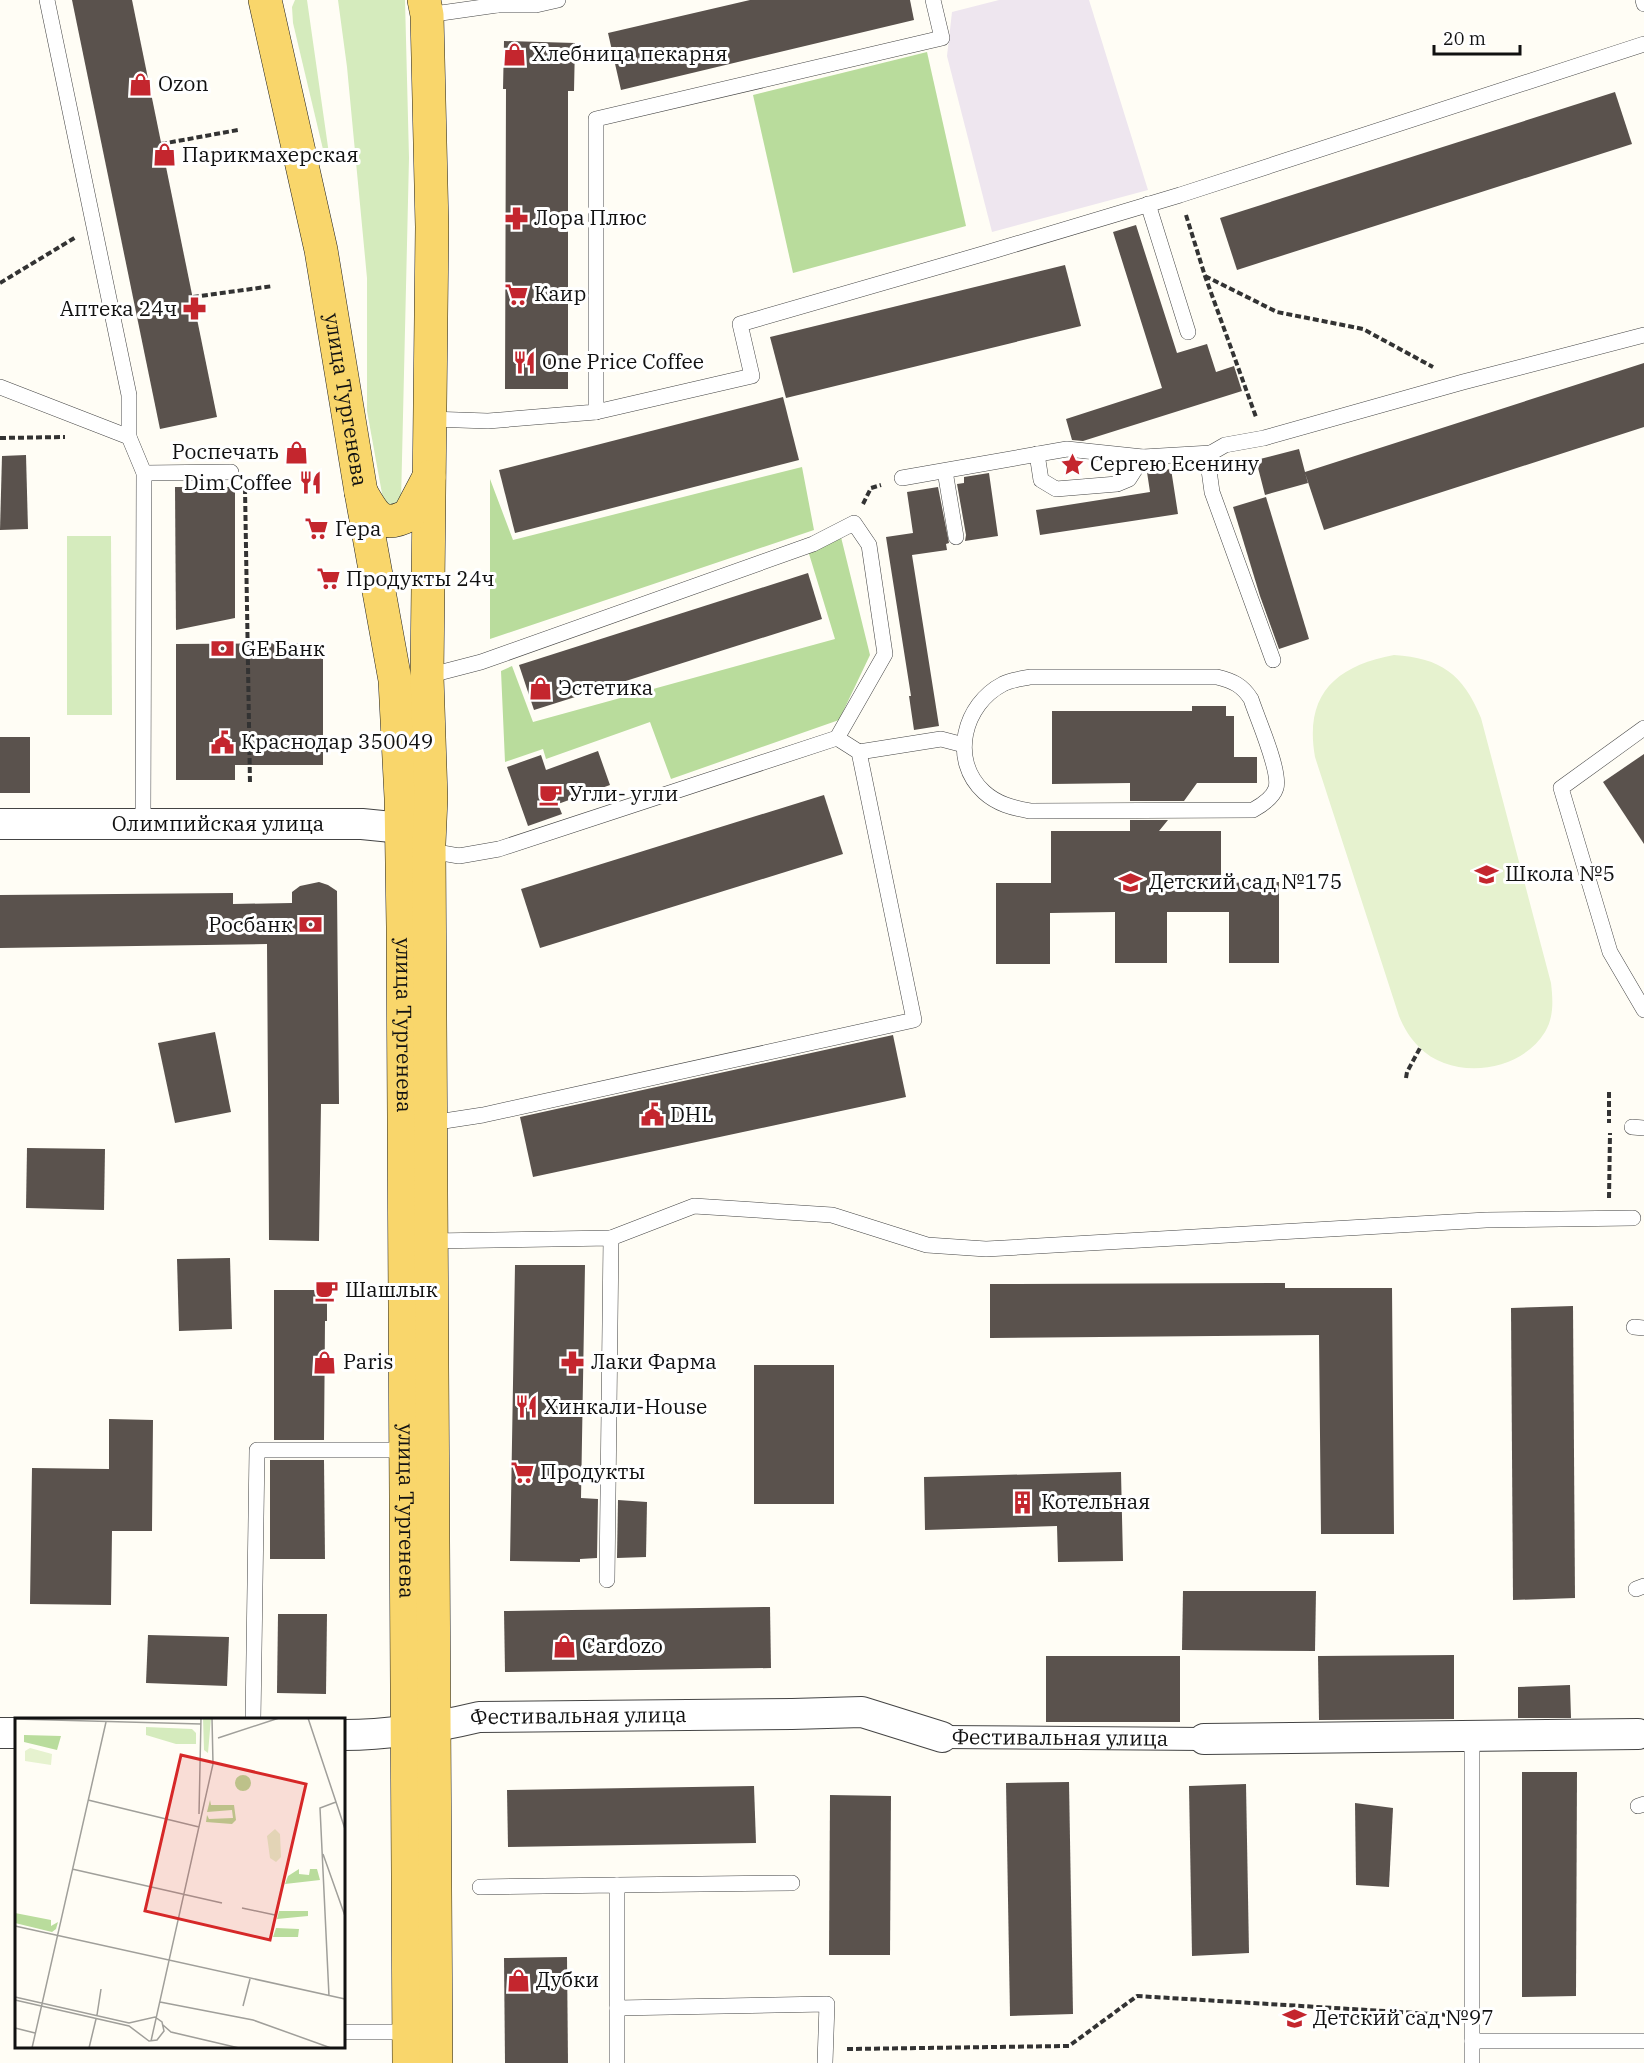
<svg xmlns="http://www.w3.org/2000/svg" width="1644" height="2063" viewBox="0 0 1644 2063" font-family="'IBM Plex Serif',serif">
  <rect width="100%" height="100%" fill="#fffdf5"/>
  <polygon fill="#eee6ef" points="999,0 1089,0 1148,190 992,232 947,56 952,12"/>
  <g fill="#d5ebbd">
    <polygon points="295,0 307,0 330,161 326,162 293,23 292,7"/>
    <polygon points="338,0 405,0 409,158 401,502 391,508 383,499 367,411 367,278 347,67"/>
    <polygon points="67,536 111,536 112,715 67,715"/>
  </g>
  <g fill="#b9dc9c">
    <polygon points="927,52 966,226 793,273 753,95"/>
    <polygon points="802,467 814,530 490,639 490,479 513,540"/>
    <polygon points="840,533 870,655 839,720 671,779 650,722 546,759 543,749 505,762 501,671 512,666 533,722 835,639 806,544"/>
  </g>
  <path fill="#e6f2cf" d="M1394,655C1441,658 1463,674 1481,718L1551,983C1553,1000 1554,1017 1545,1032C1520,1073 1452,1081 1419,1047C1410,1038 1404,1028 1399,1016L1315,757C1304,695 1335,666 1394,655Z"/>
  <g fill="#5a524d">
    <polygon points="72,0 132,0 217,417 160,429"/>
    <polygon points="750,0 910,0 914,20 621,90 608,33"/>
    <polygon points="504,41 575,43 574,91 568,91 568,389 505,389 506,89 503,89"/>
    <polygon points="1615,92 1632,144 1237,270 1220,218"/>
    <polygon points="1136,225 1177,353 1207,344 1216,372 1234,366 1242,391 1083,441 1072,440 1066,419 1162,388 1113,232"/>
    <polygon points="1065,265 1081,326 786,398 770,337"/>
    <polygon points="1644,363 1644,427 1324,530 1305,473 1308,483 1265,495 1256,460 1299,449 1305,472"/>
    <polygon points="783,397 799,460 515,533 499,470"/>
    <polygon points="26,455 28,529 0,530 2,456"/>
    <polygon points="1171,469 1178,514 1040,535 1036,510 1150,492 1147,472"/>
    <polygon points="989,473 998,536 965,541 966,535 957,484 964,483 964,477"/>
    <polygon points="175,487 235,487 235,618 176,630"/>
    <polygon points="938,487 949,543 946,544 947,550 912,555 939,726 914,730 909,696 911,696 886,537 913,533 907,492"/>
    <polygon points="1266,497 1309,639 1279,649 1260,596 1233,507"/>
    <polygon points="808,573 822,619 534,710 519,665"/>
    <polygon points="323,643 323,765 235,765 235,780 176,780 176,644"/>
    <polygon points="1192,706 1226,706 1226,716 1234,716 1234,757 1257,757 1257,783 1197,783 1184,801 1130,801 1130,783 1052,784 1052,711 1192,711"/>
    <rect x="0" y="737" width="30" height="56"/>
    <polygon points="598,751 610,785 558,804 562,814 528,826 507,767 541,755 546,770"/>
    <polygon points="1644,754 1644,844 1603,782"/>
    <polygon points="824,795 843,854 540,948 521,889"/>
    <polygon points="1130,820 1168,820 1159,831 1221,831 1221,883 1279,882 1279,963 1229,963 1229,912 1167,912 1167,963 1115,963 1115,912 1050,913 1050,964 996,964 996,883 1051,883 1051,831 1130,831"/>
    <polygon points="319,882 328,885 337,891 339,1104 321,1104 319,1241 269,1240 267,944 0,948 0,895 233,893 233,904 292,903 292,892 300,886"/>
    <polygon points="215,1032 231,1112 175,1123 158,1043"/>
    <polygon points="893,1035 906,1097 533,1177 520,1117"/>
    <polygon points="27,1148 105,1149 104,1210 26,1208"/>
    <polygon points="230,1258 232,1329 179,1331 177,1259"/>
    <polygon points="515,1265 585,1265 581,1498 598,1499 597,1558 580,1559 580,1562 510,1561"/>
    <polygon points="1285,1283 1285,1288 1392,1288 1394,1534 1321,1534 1319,1335 990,1338 990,1284"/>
    <polygon points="274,1290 327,1290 327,1321 325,1321 324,1440 274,1440"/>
    <polygon points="1573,1306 1575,1598 1513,1600 1511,1308"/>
    <rect x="754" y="1365" width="80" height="139"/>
    <polygon points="109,1419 153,1420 152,1531 112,1531 111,1605 30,1604 32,1468 109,1469"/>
    <polygon points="270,1460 324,1460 325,1559 270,1559"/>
    <polygon points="1121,1472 1123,1561 1058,1562 1057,1526 925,1530 924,1477"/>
    <polygon points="618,1500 647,1502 646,1557 617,1558"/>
    <polygon points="1183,1591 1316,1591 1315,1651 1182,1650"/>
    <polygon points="770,1607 771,1668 505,1672 504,1611"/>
    <polygon points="278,1614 327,1614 326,1694 277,1693"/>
    <polygon points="148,1635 229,1637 227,1686 146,1683"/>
    <polygon points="1454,1655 1454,1719 1319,1720 1318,1656"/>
    <rect x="1046" y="1656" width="134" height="66"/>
    <polygon points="1570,1685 1571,1718 1518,1718 1518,1687"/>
    <polygon points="1522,1772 1577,1772 1576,1996 1522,1997"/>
    <polygon points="1069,1782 1073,2014 1010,2016 1006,1783"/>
    <polygon points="1246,1784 1249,1953 1192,1956 1189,1786"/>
    <polygon points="754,1786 756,1843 508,1847 507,1790"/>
    <polygon points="830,1795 891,1796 890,1955 829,1955"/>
    <polygon points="1355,1803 1393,1808 1389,1887 1356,1885"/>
    <polygon points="567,1957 568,2063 505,2063 504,1958"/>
  </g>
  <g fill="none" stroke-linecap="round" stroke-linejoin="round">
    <defs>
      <g id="service">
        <polyline points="47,0 129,395 129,437 144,473 143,824"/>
        <polyline points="496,0 497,5 536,5 558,0"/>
        <polyline points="1643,0 1644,4"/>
        <polyline points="427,15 497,5"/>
        <polyline points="1148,204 1188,332"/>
        <polyline points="0,387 129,437"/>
        <polyline points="596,412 752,376 740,324 986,253 1180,195 1644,44"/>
        <polyline points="430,419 488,421 596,412 596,119 942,38 933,0"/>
        <polyline points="1037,454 1041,480 1056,489 1117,484 1129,479 1143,457"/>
        <polyline points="945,471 956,537"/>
        <polyline points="144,473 231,472"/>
        <polyline points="902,478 1067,449 1143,457 1211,453"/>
        <polyline points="1273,660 1212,492 1208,463 1211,453 1225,445 1264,438 1463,382 1644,335"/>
        <polyline points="427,676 481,662 813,544 854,523 869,545 885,654 837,738 499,849 459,856 442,853 429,844"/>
        <path d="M1030,677H1217C1233,681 1242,685 1251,699C1257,718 1281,771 1276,788C1273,798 1262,805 1253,810L1030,811C1013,808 997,804 984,792C949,760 964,704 1003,684C1010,680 1021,679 1030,677Z"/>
        <polyline points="1644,728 1561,788 1610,952 1644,1010"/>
        <polyline points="859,752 941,739 964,745"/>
        <polyline points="431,1123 483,1115 914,1020 859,752 837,738"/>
        <polyline points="1632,1127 1644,1128"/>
        <polyline points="611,1238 694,1206 832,1215 927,1245 986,1249 1486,1220 1633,1218"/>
        <polyline points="431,1241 611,1238 607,1580"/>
        <polyline points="1634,1327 1644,1328"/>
        <polyline points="1636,1589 1644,1586"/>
        <polyline points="253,1720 257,1450 405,1450"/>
        <polyline points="1638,1806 1644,1804"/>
        <polyline points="617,1885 792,1883"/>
        <polyline points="480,1887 617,1885 617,2063"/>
        <polyline points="617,2008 827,2004 825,2063"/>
        <polyline points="344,2032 408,2032"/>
        <polyline points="1472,2041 1644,2041"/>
        <polyline points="1472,2063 1472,1735"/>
      </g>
      <g id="pedestrian">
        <path id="s1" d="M942,1737L1204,1739"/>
      </g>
      <g id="minor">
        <path id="s2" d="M0,824H362L402,828L423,840"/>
        <polyline points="0,1733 16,1733"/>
        <path id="s3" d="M344,1735C390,1735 433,1728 479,1717L792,1714L862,1712L942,1737"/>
        <polyline points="1204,1739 1638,1734"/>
      </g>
      <g id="primary">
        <path id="s4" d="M265,0L321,250L361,492L395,680L401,798L403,927L409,2063"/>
        <polyline points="424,0 427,15 432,227 427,676 431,798 429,844 436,2063"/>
        <path d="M361,492C374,515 381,530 409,515L429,477"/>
      </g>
    </defs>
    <use href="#service" stroke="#444" stroke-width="16"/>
    <use href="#pedestrian" stroke="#444" stroke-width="24"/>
    <use href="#minor" stroke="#444" stroke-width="32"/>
    <use href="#primary" stroke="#222" stroke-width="34"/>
    <g stroke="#333" stroke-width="4" stroke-dasharray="6 3" stroke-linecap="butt">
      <polyline points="161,144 238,130"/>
      <polyline points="1186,215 1205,276 1256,417"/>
      <polyline points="1205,276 1277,312 1363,329 1433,367"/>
      <polyline points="0,283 76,237"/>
      <polyline points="193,297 273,286"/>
      <polyline points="0,438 65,437"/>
      <polyline points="245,488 250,784"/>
      <polyline points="863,504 871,488 881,485"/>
      <polyline points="1406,1078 1407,1072 1420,1048"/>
      <polyline points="1609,1092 1609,1123"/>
      <polyline points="1609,1198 1610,1133"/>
      <polyline points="847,2049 1069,2046 1137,1996 1450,2015"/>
    </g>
    <use href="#service" stroke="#fff" stroke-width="15"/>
    <use href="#pedestrian" stroke="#fff" stroke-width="22"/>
    <use href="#minor" stroke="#fff" stroke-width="30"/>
    <use href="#primary" stroke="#f9d66b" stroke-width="33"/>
  </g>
  <defs>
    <symbol id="shop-bare" viewBox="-9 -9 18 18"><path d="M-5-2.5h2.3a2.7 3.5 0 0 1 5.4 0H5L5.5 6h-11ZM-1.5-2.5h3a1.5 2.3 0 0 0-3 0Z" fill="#c4262e" stroke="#fff" stroke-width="2.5" paint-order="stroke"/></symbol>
    <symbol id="pharmacy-bare" viewBox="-9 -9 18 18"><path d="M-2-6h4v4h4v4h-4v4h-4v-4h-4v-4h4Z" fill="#c4262e" stroke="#fff" stroke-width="2.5" paint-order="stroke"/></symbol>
    <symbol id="supermarket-bare" viewBox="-9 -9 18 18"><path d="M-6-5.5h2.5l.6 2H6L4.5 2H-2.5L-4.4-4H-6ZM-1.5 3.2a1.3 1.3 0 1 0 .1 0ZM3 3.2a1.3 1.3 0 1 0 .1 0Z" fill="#c4262e" stroke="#fff" stroke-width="2.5" paint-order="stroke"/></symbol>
    <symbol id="restaurant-bare" viewBox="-9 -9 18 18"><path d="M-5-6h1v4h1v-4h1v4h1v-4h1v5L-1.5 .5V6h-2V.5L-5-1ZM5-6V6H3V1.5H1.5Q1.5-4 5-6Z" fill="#c4262e" stroke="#fff" stroke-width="2.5" paint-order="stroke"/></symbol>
    <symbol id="sight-bare" viewBox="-9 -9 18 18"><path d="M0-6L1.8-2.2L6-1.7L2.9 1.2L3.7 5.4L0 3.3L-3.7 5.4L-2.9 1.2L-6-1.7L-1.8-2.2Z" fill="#c4262e" stroke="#fff" stroke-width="2.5" paint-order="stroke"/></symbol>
    <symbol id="bank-bare" viewBox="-9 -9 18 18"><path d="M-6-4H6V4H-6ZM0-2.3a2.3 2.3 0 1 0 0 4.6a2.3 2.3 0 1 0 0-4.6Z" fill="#c4262e" stroke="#fff" stroke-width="2.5" paint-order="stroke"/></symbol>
    <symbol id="civic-bare" viewBox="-9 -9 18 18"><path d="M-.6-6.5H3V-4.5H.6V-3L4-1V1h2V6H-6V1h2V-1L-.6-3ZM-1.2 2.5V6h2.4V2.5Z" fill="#c4262e" stroke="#fff" stroke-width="2.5" paint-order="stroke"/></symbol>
    <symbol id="cafe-bare" viewBox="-9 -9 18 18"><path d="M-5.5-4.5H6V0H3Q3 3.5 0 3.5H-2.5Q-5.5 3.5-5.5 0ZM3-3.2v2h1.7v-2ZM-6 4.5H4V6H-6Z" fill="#c4262e" stroke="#fff" stroke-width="2.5" paint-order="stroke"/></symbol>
    <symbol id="school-bare" viewBox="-9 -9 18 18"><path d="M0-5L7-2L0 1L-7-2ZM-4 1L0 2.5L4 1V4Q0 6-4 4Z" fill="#c4262e" stroke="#fff" stroke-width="2.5" paint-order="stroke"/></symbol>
    <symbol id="building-bare" viewBox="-9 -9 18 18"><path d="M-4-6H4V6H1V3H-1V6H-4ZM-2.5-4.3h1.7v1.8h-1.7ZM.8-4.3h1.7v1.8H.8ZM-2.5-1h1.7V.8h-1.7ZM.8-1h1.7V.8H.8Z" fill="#c4262e" stroke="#fff" stroke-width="2.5" paint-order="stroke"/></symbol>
  </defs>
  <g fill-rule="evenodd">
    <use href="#shop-bare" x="498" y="38" width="33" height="33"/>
    <use href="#shop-bare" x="124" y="68" width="33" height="33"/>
    <use href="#shop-bare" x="148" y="138" width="33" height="33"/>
    <use href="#pharmacy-bare" x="500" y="202" width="33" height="33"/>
    <use href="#supermarket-bare" x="500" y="278" width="33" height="33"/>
    <use href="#pharmacy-bare" x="178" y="292" width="33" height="33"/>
    <use href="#restaurant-bare" x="508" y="346" width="33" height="33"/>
    <use href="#shop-bare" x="280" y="436" width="33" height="33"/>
    <use href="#sight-bare" x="1056" y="448" width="33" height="33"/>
    <use href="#restaurant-bare" x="294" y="466" width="33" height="33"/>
    <use href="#supermarket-bare" x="300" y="512" width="33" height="33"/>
    <use href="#supermarket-bare" x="312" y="562" width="33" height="33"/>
    <use href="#bank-bare" x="206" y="632" width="33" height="33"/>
    <use href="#shop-bare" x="524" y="672" width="33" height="33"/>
    <use href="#civic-bare" x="206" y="726" width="33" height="33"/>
    <use href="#cafe-bare" x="534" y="778" width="33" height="33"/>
    <use href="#school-bare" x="1470" y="858" width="33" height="33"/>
    <use href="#school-bare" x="1114" y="866" width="33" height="33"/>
    <use href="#bank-bare" x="294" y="908" width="33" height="33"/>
    <use href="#civic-bare" x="636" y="1098" width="33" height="33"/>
    <use href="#cafe-bare" x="310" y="1274" width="33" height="33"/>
    <use href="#shop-bare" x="308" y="1346" width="33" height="33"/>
    <use href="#pharmacy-bare" x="556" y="1346" width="33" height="33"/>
    <use href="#restaurant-bare" x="510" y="1390" width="33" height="33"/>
    <use href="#supermarket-bare" x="506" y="1456" width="33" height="33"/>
    <use href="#building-bare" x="1006" y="1486" width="33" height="33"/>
    <use href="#shop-bare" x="548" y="1630" width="33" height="33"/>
    <use href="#shop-bare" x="502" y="1964" width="33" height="33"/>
    <use href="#school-bare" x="1278" y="2002" width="33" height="33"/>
  </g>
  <g text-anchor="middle" stroke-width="6" stroke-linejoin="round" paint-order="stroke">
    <g font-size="21" fill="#111" stroke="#fff" text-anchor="start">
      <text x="532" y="61">Хлебница пекарня</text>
      <text x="158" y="91">Ozon</text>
      <text x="182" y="162">Парикмахерская</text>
      <text x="534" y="225">Лора Плюс</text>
      <text x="534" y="301">Каир</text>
      <text x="177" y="316" text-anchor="end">Аптека 24ч</text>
      <text x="542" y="369">One Price Coffee</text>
      <text x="279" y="459" text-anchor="end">Роспечать</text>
      <text x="1090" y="471">Сергею Есенину</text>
      <text x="292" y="490" text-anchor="end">Dim Coffee</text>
      <text x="335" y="536">Гера</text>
      <text x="346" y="586">Продукты 24ч</text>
      <text x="241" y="656">GE Банк</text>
      <text x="558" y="695">Эстетика</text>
      <text x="241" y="749">Краснодар 350049</text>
      <text x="569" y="801">Угли- угли</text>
      <text x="1505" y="881">Школа №5</text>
      <text x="1149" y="889">Детский сад №175</text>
      <text x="293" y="932" text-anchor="end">Росбанк</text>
      <text x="670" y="1122">DHL</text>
      <text x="345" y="1297">Шашлык</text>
      <text x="343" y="1369">Paris</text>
      <text x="591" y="1369">Лаки Фарма</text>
      <text x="544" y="1414">Хинкали-House</text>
      <text x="540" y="1479">Продукты</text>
      <text x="1041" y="1509">Котельная</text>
      <text x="582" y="1653">Cardozo</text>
      <text x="536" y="1987">Дубки</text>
      <text x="1313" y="2025">Детский сад №97</text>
    </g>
    <g font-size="21" fill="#111" stroke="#fff">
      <text dy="7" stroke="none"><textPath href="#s4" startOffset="408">улица Тургенева</textPath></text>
      <text dy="7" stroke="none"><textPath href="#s2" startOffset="218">Олимпийская улица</textPath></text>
      <text dy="7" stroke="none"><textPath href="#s4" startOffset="1038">улица Тургенева</textPath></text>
      <text dy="7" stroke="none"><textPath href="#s4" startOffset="1524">улица Тургенева</textPath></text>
      <text dy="7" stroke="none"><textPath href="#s3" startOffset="236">Фестивальная улица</textPath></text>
      <text dy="7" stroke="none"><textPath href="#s1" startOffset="118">Фестивальная улица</textPath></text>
    </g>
  </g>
  <g transform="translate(15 1718)">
    <rect width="330" height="330" fill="#fffdf5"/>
    <path d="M188,0H196L193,35L189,32ZM131,9L177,11L181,15V26H161L131,17Z" fill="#d5ebbd"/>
    <path d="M9,17L46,18L42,32L9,24ZM220 65a8 8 0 1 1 16 0a8 8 0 1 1-16 0ZM195,82L196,87H219L221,102L217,106L191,104L192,97L194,101L218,100L217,92L192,94ZM284,151V156L294,157L295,151H302L305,162L270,166L273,158ZM264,193H293V198L262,201ZM0,195L36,202V208L43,204L41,211L37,214L0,205ZM261,210L284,211L283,219H258Z" fill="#b9dc9c"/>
    <path d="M15,30L37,36L36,47L10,43V33ZM260,111L265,116L266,139L261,144L255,140L252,118Z" fill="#e6f2cf"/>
    <path fill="none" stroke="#a09f9a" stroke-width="1.5" d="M293,0L330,111M0,1L186,6M203,20L264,0M73,82L184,109M184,96L186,0M308,136L330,198M57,151L207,185M227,190L260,197M0,208L330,281M314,278L305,90L321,84M0,279L114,305L140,299L147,304L149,313L142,322L134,323L114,308L0,282M145,284L238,302L316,330M228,288L235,261M82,297L86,271M148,307L156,314L224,330M0,310L20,315M136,323L198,46L197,0M17,330L91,4M74,330L81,301"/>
    <path fill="#d62828" fill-opacity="0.15" stroke="#d62828" stroke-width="3" d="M166,37L291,66L255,222L130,193Z"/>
    <rect width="330" height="330" fill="none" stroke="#111" stroke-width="3"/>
  </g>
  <path d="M1434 45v9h86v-9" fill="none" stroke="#111111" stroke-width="3"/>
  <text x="1443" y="45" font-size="18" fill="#111111" stroke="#ffffff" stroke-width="4.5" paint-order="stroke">20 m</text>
</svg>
